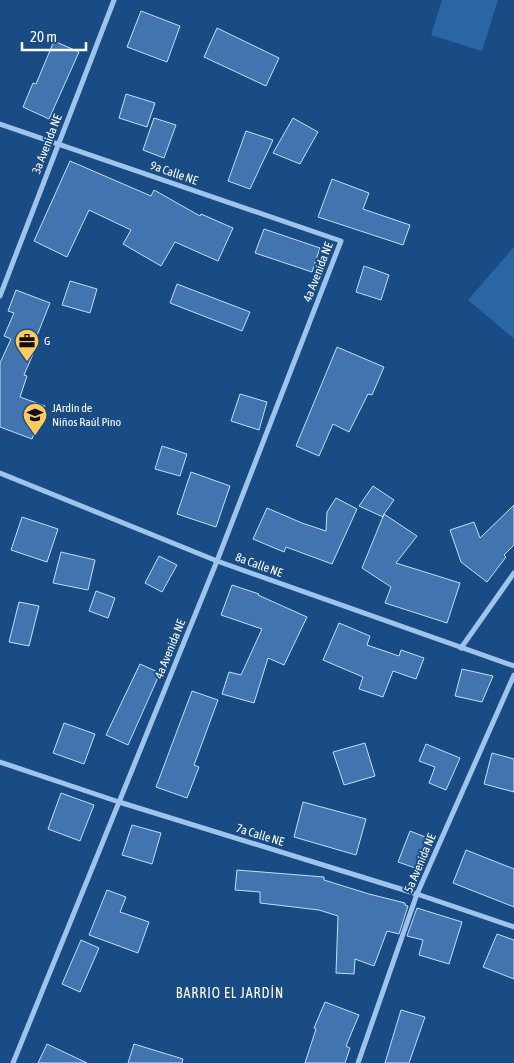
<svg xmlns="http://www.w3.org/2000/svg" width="514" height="1063" viewBox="0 0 514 1063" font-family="'Asap Condensed',sans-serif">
  <rect width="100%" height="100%" fill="#194b85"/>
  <g fill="#2c65a4">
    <polygon points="442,0 498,0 482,51 431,35"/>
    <polygon points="514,247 514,339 468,300"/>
  </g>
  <g fill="#4275af" stroke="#c4def9">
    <polygon points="141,11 180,26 167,62 127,47"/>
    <polygon points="217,28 279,58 266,86 204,57"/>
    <polygon points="54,41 79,52 49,119 23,107 33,83 36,84"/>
    <polygon points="126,94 155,103 147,127 119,118"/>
    <polygon points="154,118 176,125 164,158 143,150"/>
    <polygon points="293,118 318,132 300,164 273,153"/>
    <polygon points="246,131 273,140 250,189 228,181"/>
    <polygon points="70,161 151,196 154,190 200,216 201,214 233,228 218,261 175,242 161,266 123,244 131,230 89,210 67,257 34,241"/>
    <polygon points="332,179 369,193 363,209 410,225 403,245 318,217"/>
    <polygon points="264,229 320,248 312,272 255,253"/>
    <polygon points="364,266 389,275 381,300 356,292"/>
    <polygon points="70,281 97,289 90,313 62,305"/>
    <polygon points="177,284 250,312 242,331 170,303"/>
    <polygon points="16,290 50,303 30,353 33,354 24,375 27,376 20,397 45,406 32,439 0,427 0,363 11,339 4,336 14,313 8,311"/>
    <polygon points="337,347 384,367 372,395 368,394 349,432 333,424 319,456 296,446"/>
    <polygon points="240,394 267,402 259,430 231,421"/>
    <polygon points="162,446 187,454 180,476 155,469"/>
    <polygon points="191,472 230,486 216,527 177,514"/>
    <polygon points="373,486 394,500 384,514 417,536 396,563 460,583 447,623 385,603 391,587 362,568 384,514 383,517 359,506"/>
    <polygon points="336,498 357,509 332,564 286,547 284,552 253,539 267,508 302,523 326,531 327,512"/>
    <polygon points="514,505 514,545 504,555 506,557 487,582 461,562 450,530 474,522 480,538"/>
    <polygon points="22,517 58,529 47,562 11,550"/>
    <polygon points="61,552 95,560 88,590 53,583"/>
    <polygon points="159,556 177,565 162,592 145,583"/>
    <polygon points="232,585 259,594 258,595 307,617 284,665 268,658 254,703 222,694 229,672 241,675 262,629 221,615"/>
    <polygon points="96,591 115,598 108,618 89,611"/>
    <polygon points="19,602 39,606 29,646 9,642"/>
    <polygon points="339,623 370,636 367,645 399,656 401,650 424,658 416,679 393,671 383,697 359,689 363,677 323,660"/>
    <polygon points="140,664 160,673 128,745 106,735"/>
    <polygon points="462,669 493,676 482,702 455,696"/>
    <polygon points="192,691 218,700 194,765 199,767 187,798 156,787"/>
    <polygon points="64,723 95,734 84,764 53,753"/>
    <polygon points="365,743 375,776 344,785 333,752"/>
    <polygon points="426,744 460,758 446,790 429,783 435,767 419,761"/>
    <polygon points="492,753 514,759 514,792 484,784"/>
    <polygon points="61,793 94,805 80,841 48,829"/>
    <polygon points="303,802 366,819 356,855 294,837"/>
    <polygon points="132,825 161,833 152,864 122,855"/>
    <polygon points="410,831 433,840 421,870 398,862"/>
    <polygon points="466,850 514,869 514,907 453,883"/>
    <polygon points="237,870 324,877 324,880 369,894 405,903 405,905 408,906 399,934 387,931 374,966 355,959 354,974 336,973 338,916 319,910 260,903 260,892 235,890"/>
    <polygon points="107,890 126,897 120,912 149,922 138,953 89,935"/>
    <polygon points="417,908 462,922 449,964 419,955 423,940 407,936"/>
    <polygon points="497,934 514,940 514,979 483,967"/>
    <polygon points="81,940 99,948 80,992 62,984"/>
    <polygon points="325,1002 359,1015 346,1046 350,1048 345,1063 305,1063 316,1029 314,1028"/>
    <polygon points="401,1010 425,1017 409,1063 385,1063"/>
    <polygon points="47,1044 87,1063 38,1063"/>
    <polygon points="134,1044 183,1059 182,1063 128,1063"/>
  </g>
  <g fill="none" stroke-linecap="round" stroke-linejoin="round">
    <g stroke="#9fc4ec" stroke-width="5">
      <polyline points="0,124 341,241 217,561 13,1063"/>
      <polyline points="0,296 114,0"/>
      <polyline points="0,473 217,561 514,666"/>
      <polyline points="461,648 514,573"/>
      <polyline points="0,762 119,802 417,894 514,927"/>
      <polyline points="358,1063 417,894 514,675"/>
    </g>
  </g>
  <defs>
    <symbol id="office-pin" viewBox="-11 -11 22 30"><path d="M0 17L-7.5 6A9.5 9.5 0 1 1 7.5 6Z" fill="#ffcb5a" stroke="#194b85"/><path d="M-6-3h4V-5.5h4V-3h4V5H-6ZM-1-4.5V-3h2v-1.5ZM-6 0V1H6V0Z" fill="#111"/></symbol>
    <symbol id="school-pin" viewBox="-11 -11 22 30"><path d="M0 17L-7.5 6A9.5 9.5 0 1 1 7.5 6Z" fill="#ffcb5a" stroke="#194b85"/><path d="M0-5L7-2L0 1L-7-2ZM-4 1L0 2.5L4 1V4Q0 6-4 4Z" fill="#111"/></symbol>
  </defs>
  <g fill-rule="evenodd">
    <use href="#office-pin" x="13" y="327" width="28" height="38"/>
    <use href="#school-pin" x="21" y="401" width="28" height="38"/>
  </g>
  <g text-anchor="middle" stroke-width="4" stroke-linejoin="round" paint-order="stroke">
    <g font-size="12" fill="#fff" stroke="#194b85">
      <text transform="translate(47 144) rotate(-69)" y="4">3a Avenida NE</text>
      <text transform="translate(174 173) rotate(19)" y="4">9a Calle NE</text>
      <text transform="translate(318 272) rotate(-69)" y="4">4a Avenida NE</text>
      <text transform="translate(259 565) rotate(20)" y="4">8a Calle NE</text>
      <text transform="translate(170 649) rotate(-68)" y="4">4a Avenida NE</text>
      <text transform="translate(260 835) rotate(17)" y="4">7a Calle NE</text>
      <text transform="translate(420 863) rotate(-67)" y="4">5a Avenida NE</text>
    </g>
    <g font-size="12" fill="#fff" stroke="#194b85" text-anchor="start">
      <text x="44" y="345">G</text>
      <text x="52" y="412">JArdín de<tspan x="52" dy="14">Niños Raúl Pino</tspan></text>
    </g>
    <g font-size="14" letter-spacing="1" fill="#fff" stroke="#194b85">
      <text x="230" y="998">BARRIO EL JARDÍN</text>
    </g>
  </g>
  <path d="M22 42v8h64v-8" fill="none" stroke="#ffffff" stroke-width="2.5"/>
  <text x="30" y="42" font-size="15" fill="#ffffff" stroke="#194b85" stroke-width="4" paint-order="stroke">20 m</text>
</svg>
